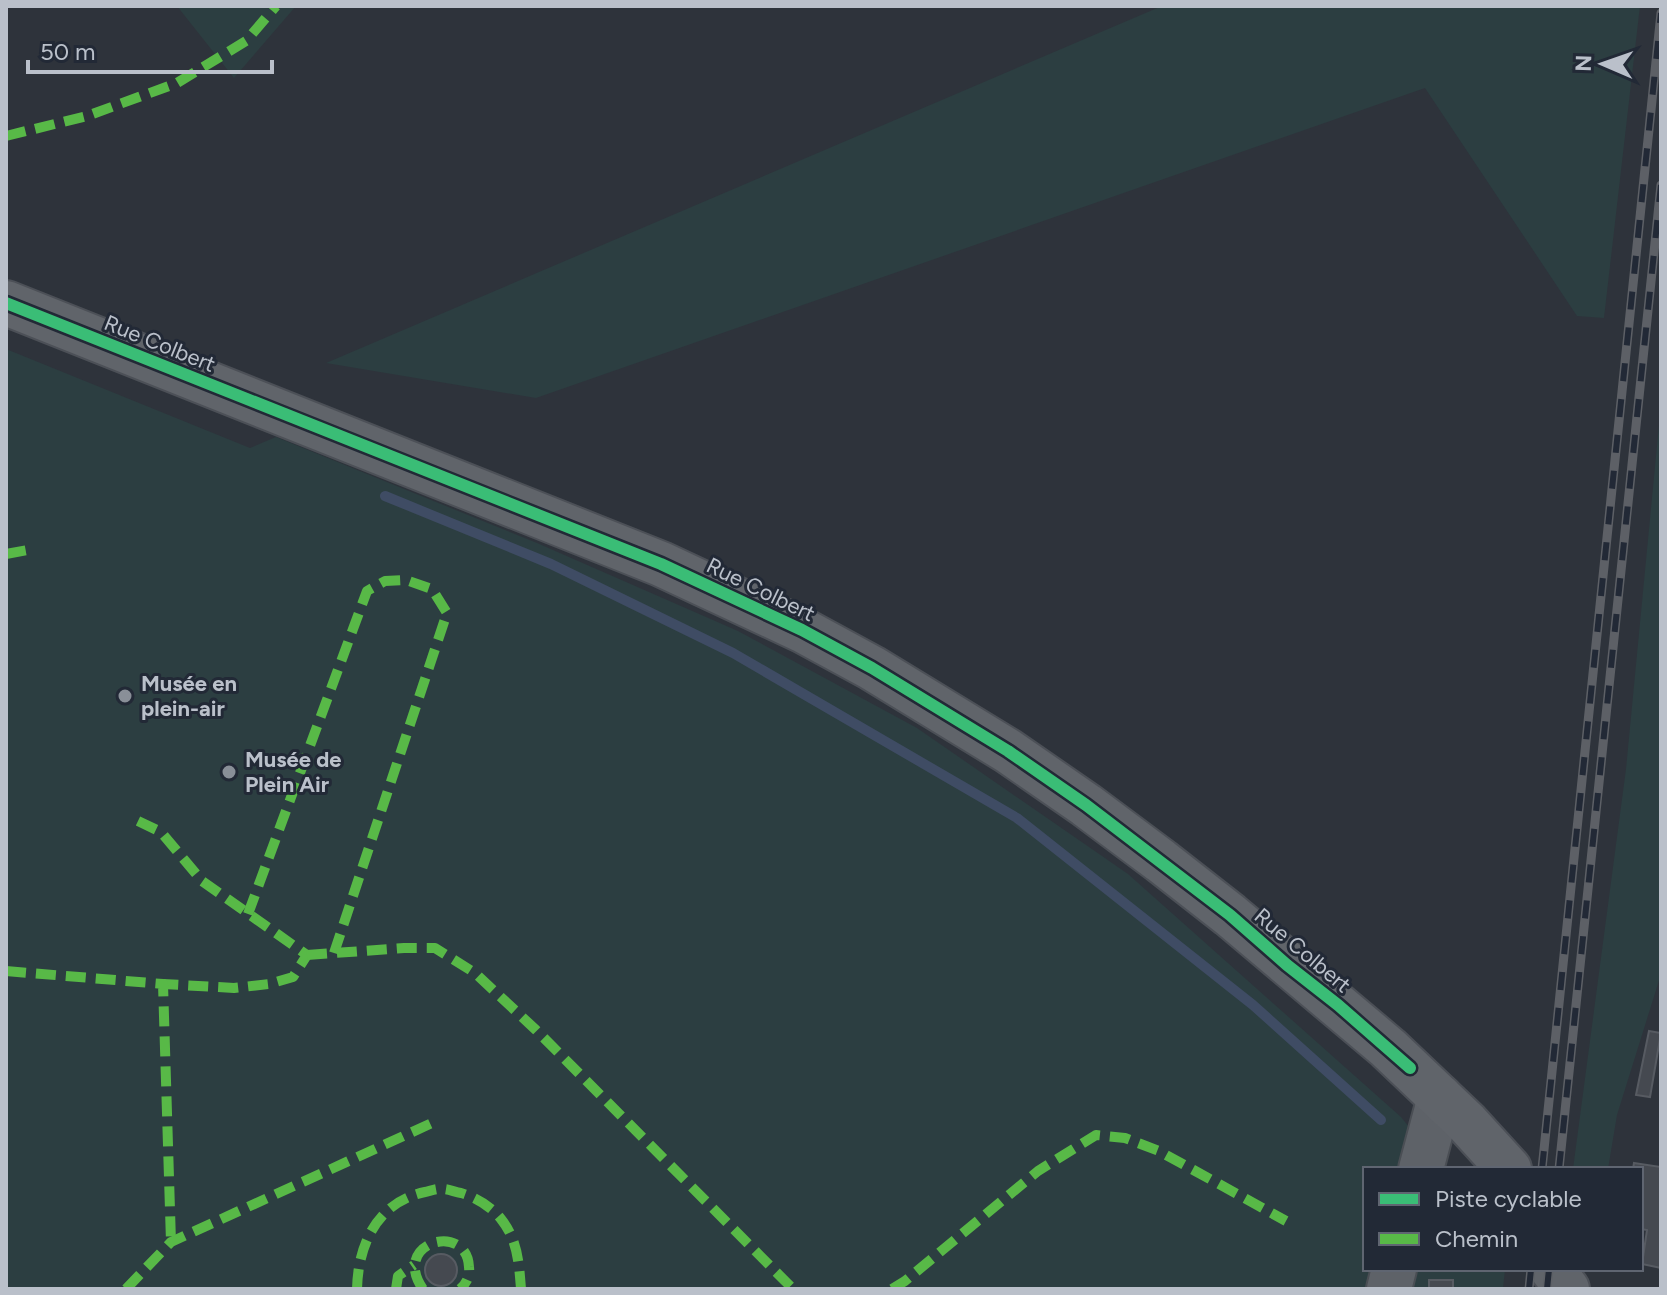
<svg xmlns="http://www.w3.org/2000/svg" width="1667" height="1295" viewBox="0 0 1667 1295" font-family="Figtree,sans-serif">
  <rect width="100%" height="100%" fill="#2e333b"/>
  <g fill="#2c3e41">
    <polygon points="177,6 296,6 234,78"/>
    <polygon points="1162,6 1640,6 1604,318 1577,316 1425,88 536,398 326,363"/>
    <polygon points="6,349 250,448 276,437 537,543 738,631 917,728 1128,874 1401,1117 1443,1169 1365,1169 1365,1269 1505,1269 1503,1289 6,1289"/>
    <polygon points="1661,404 1661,974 1617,1115 1608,1169 1573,1169 1626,769"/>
  </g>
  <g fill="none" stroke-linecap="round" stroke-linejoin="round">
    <polyline stroke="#3f4c64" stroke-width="10" points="385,496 551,564 733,653 1017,818 1253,1005 1381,1120"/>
  </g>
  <g fill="#454950" stroke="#575b62" stroke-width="2">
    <polygon points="1649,1031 1661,1033 1650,1097 1636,1095"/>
    <polygon points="1634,1163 1661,1167 1661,1268 1642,1264 1647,1230 1641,1229 1641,1169 1633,1169"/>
    <circle cx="441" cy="1270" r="16"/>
    <rect x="1429" y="1280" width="24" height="9"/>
  </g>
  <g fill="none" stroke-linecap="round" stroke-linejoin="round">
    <defs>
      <g id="minor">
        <polyline points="1421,1169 1440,1097"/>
        <polyline points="1389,1289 1394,1269"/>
      </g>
      <g id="major">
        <polyline points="6,303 661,564 802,630 872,668 1008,751 1086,805 1161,861 1230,915 1388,1048 1467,1123 1509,1169"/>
        <polyline points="1552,1269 1567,1289"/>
      </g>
    </defs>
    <use href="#minor" stroke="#4a4e54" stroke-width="48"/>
    <use href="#major" stroke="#4c5057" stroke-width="48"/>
    <use href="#minor" stroke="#5e6268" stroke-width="44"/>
    <use href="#major" stroke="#60646a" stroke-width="44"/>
    <defs>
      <g id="rail">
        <polyline points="1542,1169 1661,13"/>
        <polyline points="1559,1169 1661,185"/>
        <polyline points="1529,1289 1531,1269"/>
        <polyline points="1547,1289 1549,1269"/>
      </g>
    </defs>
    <use href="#rail" stroke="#5d6066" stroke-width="9"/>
    <use href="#rail" stroke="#222936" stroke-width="6" stroke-dasharray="18" stroke-linecap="butt"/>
    <g stroke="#58b947" stroke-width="10" stroke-dasharray="20 10" stroke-linecap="butt">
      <polyline points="6,136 87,116 177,83 246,41 276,6"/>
      <polyline points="6,554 28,550"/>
      <polyline points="138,821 161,832 202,881 307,955 293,977 269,984 234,988 163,984"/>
      <polyline points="248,914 367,591 385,581 406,580 432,589 447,613 334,953"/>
      <polyline points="307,955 404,948 435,948 475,973 536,1030 793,1289"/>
      <polyline points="6,971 163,984 171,1242"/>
      <polyline points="126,1289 171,1242 432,1123"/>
      <path d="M357,1289C358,1245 377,1202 425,1192C430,1191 437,1188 443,1189C448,1189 455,1192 461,1193C475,1197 492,1207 501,1219C518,1240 519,1264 521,1289"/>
      <polyline points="396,1289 398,1276 414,1265"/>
      <path d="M423,1289C390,1242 467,1221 469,1267C470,1276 467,1283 460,1289"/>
      <polyline points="892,1289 905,1281 1038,1171 1096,1135 1125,1138 1159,1151 1286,1221"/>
    </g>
    <defs>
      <polyline id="cycleway" points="6,303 661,564 802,630 872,668 1008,751 1086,805 1230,915 1287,965 1338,1005 1410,1068"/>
    </defs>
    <use href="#cycleway" stroke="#222936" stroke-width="17"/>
    <use href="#cycleway" stroke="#3abd76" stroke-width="12"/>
  </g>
  <g fill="#898f98" stroke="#222936" stroke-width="3">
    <circle cx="125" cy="696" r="8"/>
    <circle cx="229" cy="772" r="8"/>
  </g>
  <g text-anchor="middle" stroke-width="6" stroke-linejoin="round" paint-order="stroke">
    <g font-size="22" fill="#bac0ca" stroke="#222936">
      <text transform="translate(160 343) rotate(22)" y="8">Rue Colbert</text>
      <text transform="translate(761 589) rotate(26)" y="8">Rue Colbert</text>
      <text transform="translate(1303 950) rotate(40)" y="8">Rue Colbert</text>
    </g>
    <g font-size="22" font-weight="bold" fill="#bac0ca" stroke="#222936" text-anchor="start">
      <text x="141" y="691">Musée en<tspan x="141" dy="25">plein-air</tspan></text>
      <text x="245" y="767">Musée de<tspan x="245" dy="25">Plein Air</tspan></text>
    </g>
  </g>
  <rect width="1667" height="1295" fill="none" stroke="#bac0ca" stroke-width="16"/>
  <rect x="1363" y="1167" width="280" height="104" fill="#222936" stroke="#5f6571" stroke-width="2"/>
  <rect x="1379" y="1193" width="40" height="12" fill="#3abd76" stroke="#5f6571" stroke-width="2"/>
  <text x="1435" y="1207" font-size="24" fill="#bac0ca">Piste cyclable</text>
  <rect x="1379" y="1233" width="40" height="12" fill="#58b947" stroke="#5f6571" stroke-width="2"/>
  <text x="1435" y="1247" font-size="24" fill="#bac0ca">Chemin</text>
  <g transform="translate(1603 64) rotate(272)" stroke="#222936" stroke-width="6" paint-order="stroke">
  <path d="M0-6L14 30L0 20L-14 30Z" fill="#bac0ca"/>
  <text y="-12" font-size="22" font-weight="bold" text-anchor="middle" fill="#bac0ca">N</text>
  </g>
  <path d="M28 60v12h244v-12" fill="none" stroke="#bac0ca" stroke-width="4"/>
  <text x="40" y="60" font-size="24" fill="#bac0ca" stroke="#222936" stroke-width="6" paint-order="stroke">50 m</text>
</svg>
